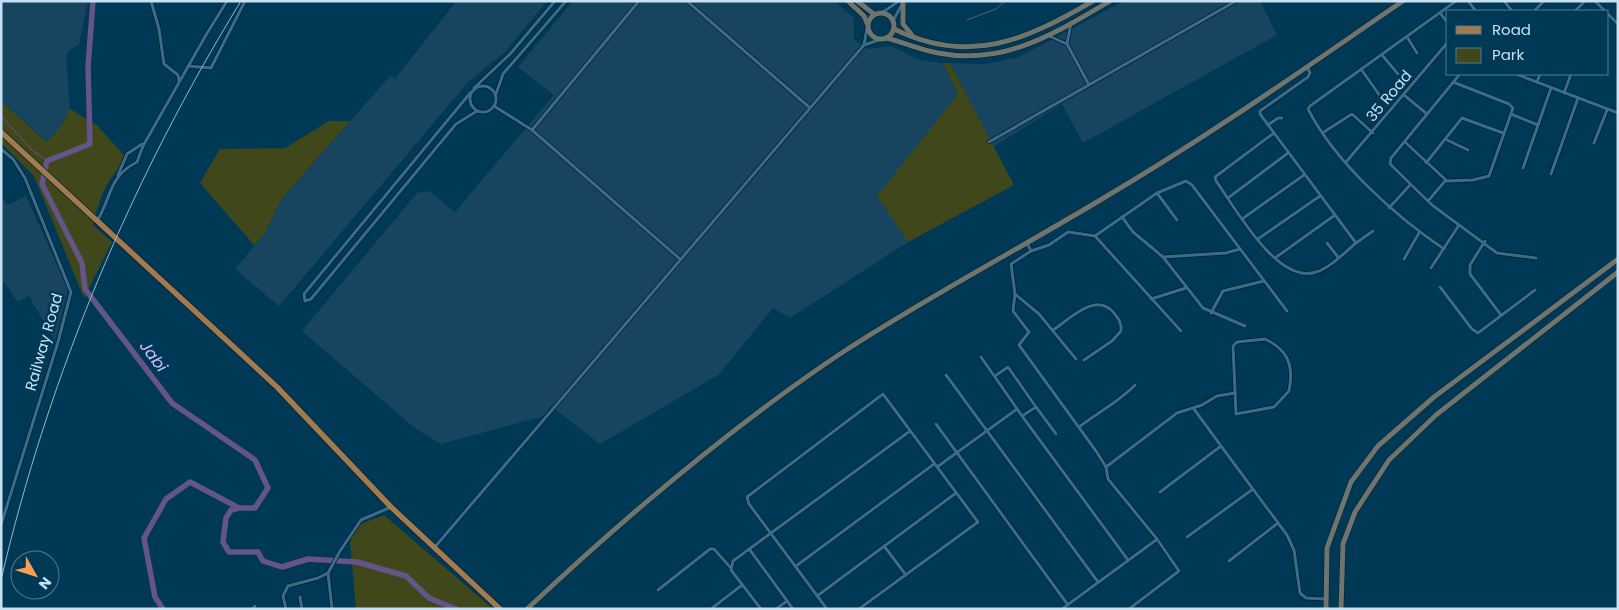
<svg xmlns="http://www.w3.org/2000/svg" width="1619" height="610" viewBox="0 0 1619 610" font-family="Poppins,sans-serif">
  <rect width="100%" height="100%" fill="#003956"/>
  <g fill="#174560">
    <polygon points="1,1 88,1 79,44 70,50 66,56 70,109 61,126 48,142 1,101"/>
    <polygon points="451,1 547,1 505,52 469,81 279,306 235,269 265,233 281,200 391,75 395,79 454,4"/>
    <polygon points="573,1 834,1 854,18 854,40 868,49 891,46 920,60 943,63 958,94 878,196 908,242 790,318 773,308 718,375 600,444 551,406 544,416 441,444 416,429 302,331 417,193 429,191 455,212 554,95 518,67"/>
    <polygon points="1124,1 1260,1 1277,35 1083,143 1062,104 993,147 950,63 985,64 1019,57"/>
    <polygon points="26,196 68,289 55,341 29,296 18,302 1,278 1,197 8,205"/>
  </g>
  <g fill="#3f471b">
    <polygon points="943,63 950,63 1014,185 908,242 877,196 958,94"/>
    <path d="M1,101L47,142L61,126L70,109L97,125L128,160C107,176 99,200 93,225L112,242L84,298L34,176L1,143Z"/>
    <polygon points="329,121 350,121 281,200 265,233 254,245 200,183 220,149 285,148"/>
    <polygon points="384,515 493,609 356,609 350,540 358,525"/>
  </g>
  <g fill="none" stroke-linecap="round" stroke-linejoin="round">
    <g stroke="#655487" stroke-width="1">
      <polyline points="967,20 996,9 1005,1"/>
      <polyline points="1,116 32,150 47,161"/>
    </g>
    <g stroke="#655487" stroke-width="5.5">
      <polyline points="93,1 88,66 90,144 47,161 42,184 82,263 85,289 172,403 255,460 268,488 255,508 239,508 190,482 166,499 144,538 155,597 163,609"/>
      <polyline points="239,508 231,510 226,518 223,542 229,552 258,552 263,561 282,567 308,559 357,562 406,576 429,598 456,609"/>
    </g>
    <defs>
      <g id="street">
        <polyline points="151,1 159,29 164,64 178,75 179,81"/>
        <polyline points="687,1 809,107"/>
        <polyline points="1468,1 1476,11"/>
        <polyline points="1504,1 1512,11"/>
        <polyline points="1595,1 1605,11"/>
        <polyline points="1534,11 1544,1"/>
        <polyline points="1575,11 1585,1"/>
        <polyline points="883,12 899,1"/>
        <polyline points="1440,13 1448,23"/>
        <polyline points="1608,14 1618,24"/>
        <polyline points="893,21 902,4"/>
        <polyline points="1049,36 1067,44 1088,83"/>
        <polyline points="1407,37 1417,53"/>
        <polyline points="1067,44 1071,23"/>
        <polyline points="864,45 882,39"/>
        <polyline points="1382,55 1398,74"/>
        <polyline points="188,66 211,68 245,1"/>
        <polyline points="1307,67 1310,73 1308,77 1260,111 1260,114 1356,243 1373,231"/>
        <polyline points="1361,69 1380,96"/>
        <polyline points="1460,74 1391,158 1390,164 1432,205 1497,253 1536,258"/>
        <polyline points="1516,74 1618,113"/>
        <polyline points="1537,82 1540,74"/>
        <circle cx="483" cy="99" r="13"/>
        <polyline points="474,88 511,53 555,1"/>
        <polyline points="471,92 304,294 305,301 311,299 456,124 477,111"/>
        <polyline points="1564,93 1571,74"/>
        <polyline points="496,94 503,74 566,1"/>
        <polyline points="1404,95 1427,114"/>
        <polyline points="494,106 532,130 680,259"/>
        <polyline points="1511,114 1538,125"/>
        <polyline points="1268,125 1278,118 1282,118"/>
        <polyline points="532,130 639,1"/>
        <polyline points="1324,132 1352,114 1373,133"/>
        <path d="M1274,133L1215,177L1216,181C1235,207 1277,285 1316,272C1330,268 1344,253 1356,243"/>
        <polyline points="1445,139 1468,150"/>
        <polyline points="989,142 1236,1"/>
        <polyline points="1405,142 1446,180 1428,201"/>
        <polyline points="1594,143 1607,110"/>
        <polyline points="1,149 13,159 25,178 71,292 58,342 1,525"/>
        <polyline points="1346,162 1448,42"/>
        <polyline points="1426,163 1462,118 1503,133"/>
        <polyline points="1523,168 1551,88"/>
        <polyline points="1551,174 1578,98"/>
        <polyline points="118,175 127,154 142,144"/>
        <polyline points="1446,181 1473,180 1489,176 1513,108 1509,104 1453,82"/>
        <polyline points="1157,193 1177,220"/>
        <polyline points="1228,198 1288,153"/>
        <polyline points="1389,208 1410,185"/>
        <polyline points="1122,217 1133,232 1163,257 1226,253 1240,249"/>
        <polyline points="1242,219 1304,175"/>
        <path d="M97,221C112,197 108,177 137,162L143,146L206,35L227,1"/>
        <polyline points="1095,236 1181,331"/>
        <polyline points="1258,239 1320,196"/>
        <polyline points="1485,241 1470,265 1470,274 1501,315"/>
        <polyline points="1027,243 1031,251 1049,245 1068,232 1095,236 1157,193 1186,181 1192,185 1287,311"/>
        <polyline points="1327,243 1338,257"/>
        <path d="M1444,249C1395,216 1335,162 1308,109L1310,106L1456,1"/>
        <polyline points="1031,251 1011,264 1015,294 1013,311 1029,332 1019,345 1096,451 1106,467 1108,479 1157,539 1179,571 1129,609"/>
        <polyline points="1163,257 1203,308 1245,326"/>
        <polyline points="1275,258 1335,215"/>
        <polyline points="1404,259 1419,233"/>
        <polyline points="1431,268 1459,225"/>
        <polyline points="1440,287 1472,329 1478,333 1535,290"/>
        <polyline points="1015,294 1039,314 1076,359"/>
        <polyline points="1151,299 1186,288"/>
        <polyline points="1211,313 1223,291 1264,281"/>
        <path d="M1053,330C1070,319 1096,291 1114,313C1118,318 1122,323 1121,331L1112,341L1084,360"/>
        <path d="M1265,339C1288,350 1294,365 1289,391L1274,407L1236,414L1233,346L1237,342Z"/>
        <polyline points="981,357 1022,416 1128,560"/>
        <polyline points="946,375 1098,582"/>
        <polyline points="995,376 1008,367 1036,407"/>
        <polyline points="1194,409 1221,446"/>
        <polyline points="1022,416 1036,407 1056,434"/>
        <polyline points="936,424 1068,605"/>
        <path d="M1079,427C1098,412 1119,402 1135,385"/>
        <polyline points="937,467 1017,409"/>
        <polyline points="1106,467 1177,413 1202,405 1217,396 1235,393"/>
        <polyline points="1160,492 1221,446 1287,535 1294,550 1300,593 1306,598 1325,599"/>
        <polyline points="1187,537 1253,489"/>
        <polyline points="884,546 906,575"/>
        <polyline points="434,548 864,45 867,28"/>
        <polyline points="750,550 793,609"/>
        <polyline points="1229,561 1278,523"/>
        <polyline points="796,566 934,464"/>
        <polyline points="658,590 710,549 714,549 730,567"/>
        <polyline points="817,596 956,493"/>
        <polyline points="300,597 302,609"/>
        <polyline points="252,609 255,606"/>
        <polyline points="286,609 283,596 288,586 318,578 328,573"/>
        <polyline points="332,609 328,573 340,551 361,520 391,507"/>
        <polyline points="711,609 742,585"/>
        <polyline points="761,609 731,570 733,561 910,431"/>
        <polyline points="776,609 787,601"/>
        <polyline points="827,609 749,504 747,497 883,394 978,522 859,609"/>
        <polyline points="1062,609 1156,540"/>
      </g>
      <g id="secondary">
        <polyline points="848,1 864,16 867,23"/>
        <polyline points="857,1 874,14"/>
        <polyline points="903,3 903,24 912,35"/>
        <circle cx="881" cy="26" r="13"/>
        <path d="M894,29C970,66 1026,40 1093,1"/>
        <path d="M886,38C903,42 920,50 938,53C1005,66 1055,33 1110,1"/>
        <path d="M527,609C626,516 730,427 843,352C929,296 1019,249 1107,196C1209,136 1305,68 1403,1"/>
        <polyline points="1326,609 1327,548 1351,482 1378,446 1434,397 1618,259"/>
        <polyline points="1341,609 1343,544 1355,512 1389,460 1436,415 1618,272"/>
      </g>
      <polyline id="primary" points="1,132 277,387 391,507 500,609"/>
    </defs>
    <use href="#street" stroke="#041f2f" stroke-width="4.5"/>
    <use href="#secondary" stroke="#041f2f" stroke-width="6"/>
    <use href="#primary" stroke="#041f2f" stroke-width="7"/>
    <use href="#street" stroke="#3a6d8d" stroke-width="3"/>
    <use href="#secondary" stroke="#6e746e" stroke-width="5"/>
    <use href="#primary" stroke="#a17b4f" stroke-width="5.5"/>
    <path stroke="#95b7cb" stroke-width="1" d="M1,580C49,375 131,180 241,1"/>
  </g>
  <g text-anchor="middle" stroke-width="5" stroke-linejoin="round" paint-order="stroke">
    <g font-size="15" fill="#c7e1f3" stroke="#003956">
      <text transform="translate(1389 96) rotate(-50)" y="5">35 Road</text>
      <text transform="translate(44 342) rotate(-74)" y="5">Railway Road</text>
    </g>
    <g font-size="16" font-style="italic" fill="#cfbcfc" stroke="#003956">
      <text transform="translate(154 356) rotate(53)" y="6">Jabi</text>
    </g>
  </g>
  <rect width="1619" height="610" fill="none" stroke="#c7e1f3" stroke-width="5"/>
  <rect x="1446" y="10" width="162" height="65" fill="#003956" stroke="#507c95"/>
  <rect x="1456" y="26" width="25" height="8" fill="#a17b4f" stroke="#507c95"/>
  <text x="1492" y="35" font-size="15" fill="#c7e1f3">Road</text>
  <rect x="1456" y="48" width="25" height="15" fill="#3f471b" stroke="#507c95"/>
  <text x="1492" y="60" font-size="15" fill="#c7e1f3">Park</text>
  <g transform="translate(35 575) rotate(129)"><circle r="24" fill="#003956" stroke="#507c95"/>
  <path d="M0-4L9 19L0 12L-9 19Z" fill="#fb9e50"/>
  <text y="-8" font-size="14" font-weight="bold" text-anchor="middle" fill="#c7e1f3">N</text>
  </g>
</svg>
